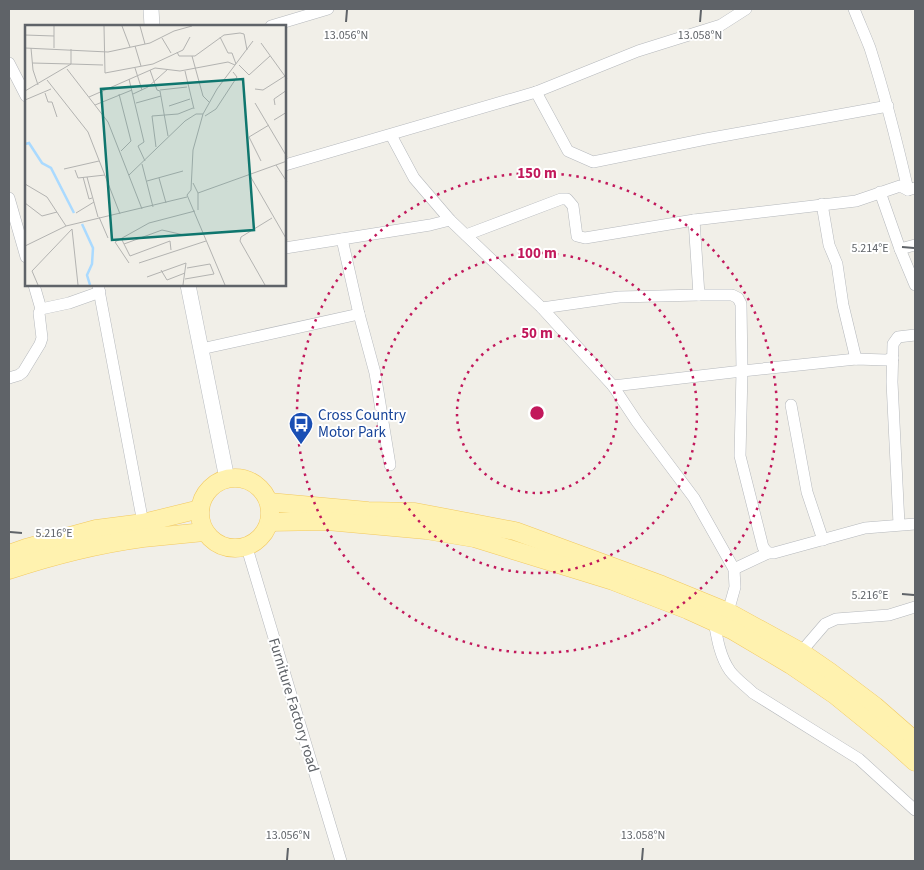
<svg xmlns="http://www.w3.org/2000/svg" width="924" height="870" viewBox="0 0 924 870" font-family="'Source Sans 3',sans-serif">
  <rect width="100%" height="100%" fill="#f1efe8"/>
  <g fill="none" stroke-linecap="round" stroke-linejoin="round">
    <defs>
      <g id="street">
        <path d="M854,9C859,22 865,35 870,48C885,95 897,142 908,190"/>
        <polyline points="271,26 328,9"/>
        <polyline points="9,63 26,96"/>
        <polyline points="536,92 568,151 593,162 706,139 888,106"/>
        <polyline points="391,135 414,178 450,220 542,308 613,386 637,422 694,498 734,569 735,587 728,612"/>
        <polyline points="285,165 536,92 638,51 721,25 746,9"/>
        <polyline points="880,192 900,249 915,285"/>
        <polyline points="9,198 26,257"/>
        <polyline points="822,204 829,245 837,264 843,305 856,359"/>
        <polyline points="694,220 699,295"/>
        <polyline points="466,235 561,199 567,199 573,206 577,236 585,238 694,220 856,201 900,186 908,190 915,188"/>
        <polyline points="342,239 359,314 375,373 390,465"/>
        <polyline points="285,248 430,225 450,220"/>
        <polyline points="900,249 915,245"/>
        <polyline points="98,285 143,523"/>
        <polyline points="542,308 619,297 699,295 732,295 738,298 741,304 742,371 740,456 763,547 768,553"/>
        <polyline points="41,309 69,303 100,292"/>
        <polyline points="201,349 359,314"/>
        <polyline points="9,378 19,375 23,372 40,344 42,338 39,313 41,309 34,285"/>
        <polyline points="613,386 742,371 856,359 886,360 893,358"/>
        <polyline points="791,405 807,492 823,540"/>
        <polyline points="899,524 892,382 893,344 898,337 915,335"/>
        <polyline points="247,548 341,861"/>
        <polyline points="734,569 768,553 774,553 865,528 915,524"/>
        <path d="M714,621C717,638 720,657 730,671C736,679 746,686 753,693L859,759L915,810"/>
        <polyline points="801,652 825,624 836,619 889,615 915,607"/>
      </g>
      <g id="secondary">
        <polyline points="151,9 152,26"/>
        <polyline points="188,285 227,479"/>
      </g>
      <g id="primary">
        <circle cx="235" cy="513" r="35"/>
        <polyline points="269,502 368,511 415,512 515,531 662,585 728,612 801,652 830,672 875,706 915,741"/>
        <polyline points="270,522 327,521 426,530 474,538 613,581 688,610 732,630 791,665 835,695 894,743 915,762"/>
        <polyline points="9,554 26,548 96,529 143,523 200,509"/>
        <path d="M9,570C51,556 99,544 143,538C164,536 184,534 204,532"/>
      </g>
    </defs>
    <use href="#street" stroke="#b5b8bc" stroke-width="12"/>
    <use href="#secondary" stroke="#b6babf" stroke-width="16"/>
    <use href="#primary" stroke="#f2c960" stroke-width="19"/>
    <use href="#street" stroke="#fff" stroke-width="11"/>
    <use href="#secondary" stroke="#fff" stroke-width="15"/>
    <use href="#primary" stroke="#fff2af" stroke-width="18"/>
  </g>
  <path fill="none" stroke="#5f6368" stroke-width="2" d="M346,22L347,10M700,22L701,10M902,247L914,248M10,532L22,533M902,594L914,595M287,860L288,848M642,860L643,848"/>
  <g fill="none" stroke="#c2185b" stroke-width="2.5" stroke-dasharray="2.5 5">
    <circle cx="537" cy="413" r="80"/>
    <circle cx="537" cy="413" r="160"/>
    <circle cx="537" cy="413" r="240"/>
  </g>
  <defs>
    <symbol id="bus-pin" viewBox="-11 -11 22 30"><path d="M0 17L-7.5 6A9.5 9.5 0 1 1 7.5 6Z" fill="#1a4fb4" stroke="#fff"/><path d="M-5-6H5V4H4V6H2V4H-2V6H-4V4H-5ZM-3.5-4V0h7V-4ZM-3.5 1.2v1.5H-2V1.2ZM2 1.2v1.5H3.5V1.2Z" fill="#fff"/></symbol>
  </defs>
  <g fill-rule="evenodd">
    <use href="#bus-pin" x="287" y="410" width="28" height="38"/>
  </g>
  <g text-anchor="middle" stroke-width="4" stroke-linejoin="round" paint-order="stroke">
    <g font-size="15" fill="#164399" stroke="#fff" text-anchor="start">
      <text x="318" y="420">Cross Country<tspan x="318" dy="17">Motor Park</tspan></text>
    </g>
    <g font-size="15" fill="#5f6368" stroke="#fff">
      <text transform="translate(294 705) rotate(73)" y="5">Furniture Factory road</text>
    </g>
  </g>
  <g transform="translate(25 25)">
    <rect width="261" height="261" fill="#f1efe8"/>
    <path fill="none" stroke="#aadaff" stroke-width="2.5" d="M0,119L4,118L17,138L26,143L49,188M57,199L68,223L67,239L62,250L65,260"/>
    <path fill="none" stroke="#b3b3b1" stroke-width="1" d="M29,1V23M79,1L80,48L128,39L158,25L165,12M97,1L105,22M115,1L120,19M0,10L29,11M195,12L203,28H207L211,39M137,13L146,28M236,18L262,54M110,21L116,41M0,23L83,27L125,18L149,6L167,1M6,23L8,45L13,60M152,27L154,31H170L199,10L215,8L219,9L222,25M167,31L178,71L184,77M7,38L46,39V24M214,40L224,50L245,31M110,43L117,65M42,44L83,97L117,184M125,45L132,65L135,66L143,111M160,46L169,84M104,54L119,117L113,121L120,136M22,55L63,107L95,189M230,64L238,65L260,51M135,65L162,62M0,66L46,39L78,40M20,68L23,77H27L32,92M94,69L106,116L96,126M108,69L123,62L143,44M64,72L130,43L155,46L203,37L210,40M0,75L26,64M111,78L136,71M230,78L262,132M70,80L107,65M250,80L249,74L262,65M144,81L165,74M180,91L191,84L212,52L208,47M249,95L262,87M131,122L127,91L153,89L168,83M236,136L224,112L244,100M117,139L128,182M251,140L262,157M39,144L74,136M50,145L53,153L80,150M224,149L262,215M104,150L160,96L171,89H178M58,152L64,174L67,173M62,152L73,192M134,153L141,178M122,156L158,146M168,158L173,168V185M0,159L22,172L41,201M173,168L262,136M0,178L17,191L32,187M51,188L69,177M74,192L83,213M47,204L53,260M96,213L105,231L145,216L146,225M99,219L137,205L159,210M0,221L41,201L162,172M104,238L90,217L124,198L170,186M114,238L181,216M136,245L142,255L160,248M122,252L161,238L158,260M160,254L189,249L185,239L162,243M13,260L7,246L47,204M200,260L162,170L166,165L168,125L178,89L192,64L228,16M240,260L215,216L216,212L247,193"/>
    <path fill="#0f766e" fill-opacity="0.15" stroke="#0f766e" stroke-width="2.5" d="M218,54L229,205L87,215L76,64Z"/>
    <rect width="261" height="261" fill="none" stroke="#5f6368" stroke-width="2.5"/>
  </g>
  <g font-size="12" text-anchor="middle" fill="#5f6368" stroke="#fff" stroke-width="4" stroke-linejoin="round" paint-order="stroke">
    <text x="346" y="39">13.056°N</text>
    <text x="700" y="39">13.058°N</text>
    <text x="870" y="252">5.214°E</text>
    <text x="54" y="537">5.216°E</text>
    <text x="870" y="599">5.216°E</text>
    <text x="288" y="839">13.056°N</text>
    <text x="643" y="839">13.058°N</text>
  </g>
  <circle cx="537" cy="413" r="8" fill="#c2185b" stroke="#fff" stroke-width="2.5"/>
  <g font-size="15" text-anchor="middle" font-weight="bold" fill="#c2185b" stroke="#fff" stroke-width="4" stroke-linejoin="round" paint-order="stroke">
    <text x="537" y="178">150 m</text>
    <text x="537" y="258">100 m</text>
    <text x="537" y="338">50 m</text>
  </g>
  <rect width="924" height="870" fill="none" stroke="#5f6368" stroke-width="20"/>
</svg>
